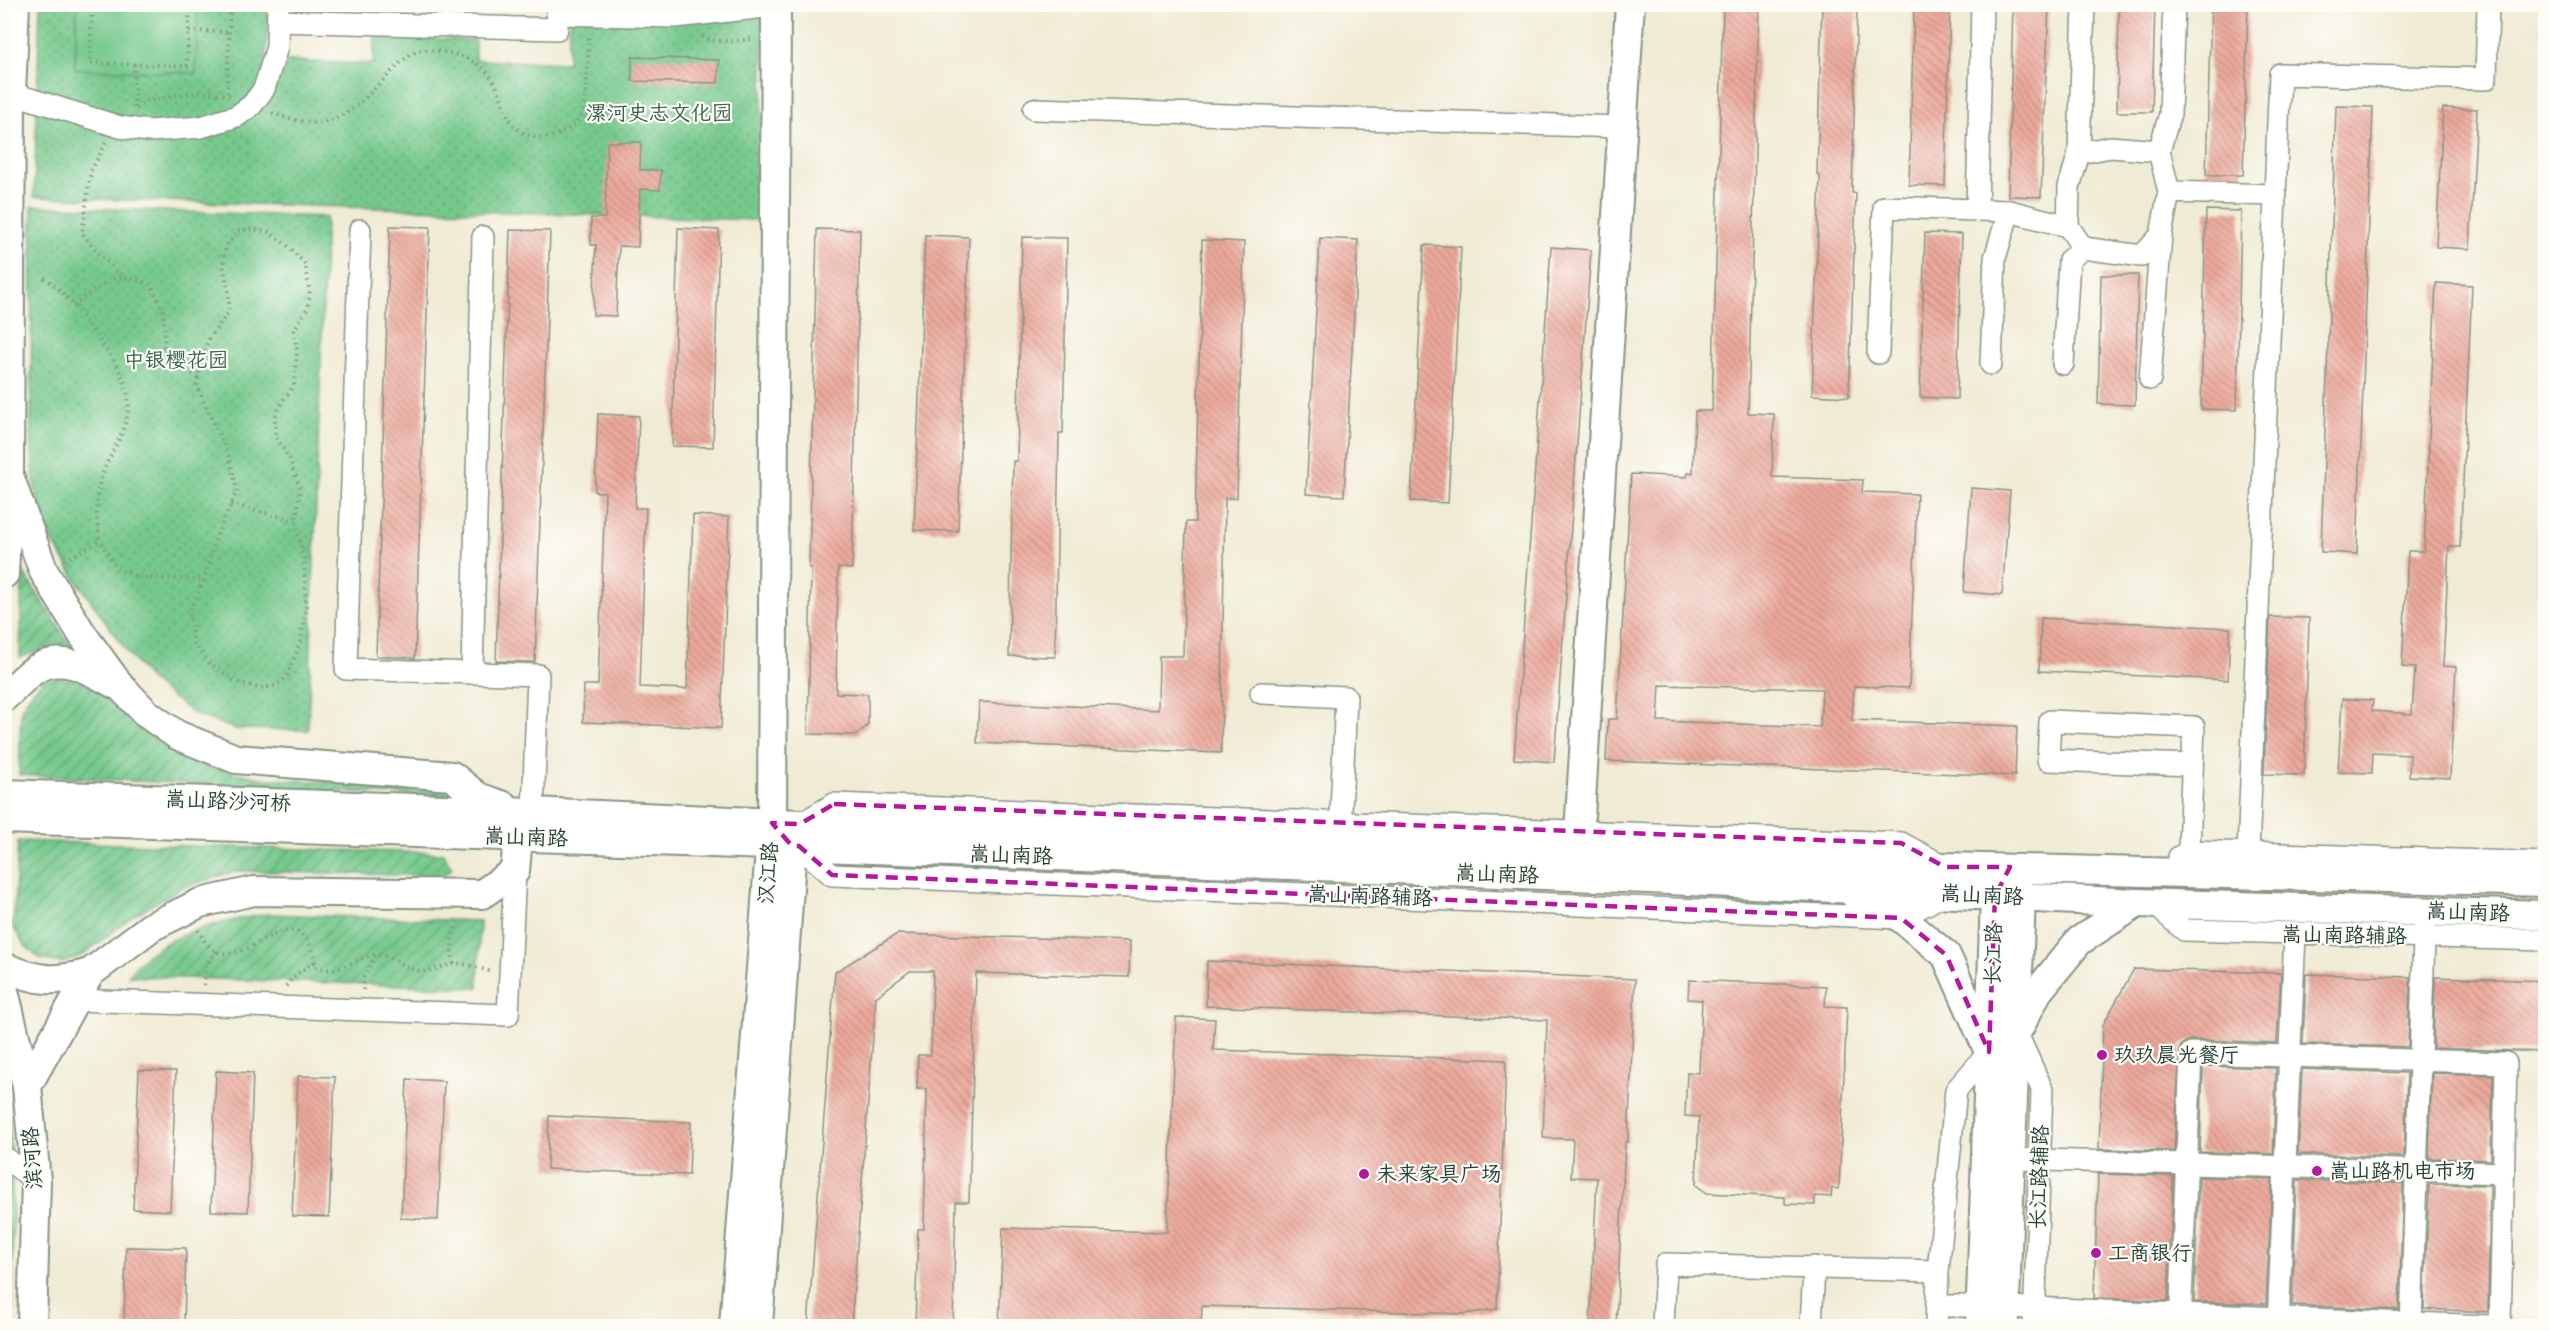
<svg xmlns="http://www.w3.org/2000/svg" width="2550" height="1331" viewBox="0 0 2550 1331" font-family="Caveat,'LXGW WenKai TC',sans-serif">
  <defs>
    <pattern id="park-dots" width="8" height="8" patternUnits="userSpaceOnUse" patternTransform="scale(1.5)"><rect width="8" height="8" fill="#76c98d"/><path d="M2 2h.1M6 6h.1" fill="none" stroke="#60a474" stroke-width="1.8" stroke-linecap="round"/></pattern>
    <pattern id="garden-furrows" width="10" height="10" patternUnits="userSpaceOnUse" patternTransform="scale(1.5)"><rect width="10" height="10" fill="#76c98d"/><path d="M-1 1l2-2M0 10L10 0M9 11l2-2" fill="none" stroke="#60a474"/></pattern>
    <pattern id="building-back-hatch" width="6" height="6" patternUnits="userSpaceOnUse" patternTransform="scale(1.5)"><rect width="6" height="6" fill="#eda99c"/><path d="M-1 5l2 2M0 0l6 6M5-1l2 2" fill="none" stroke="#bf8b80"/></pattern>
  </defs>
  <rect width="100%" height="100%" fill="#fdfcf7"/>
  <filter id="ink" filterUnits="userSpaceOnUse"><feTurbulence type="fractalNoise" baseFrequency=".0167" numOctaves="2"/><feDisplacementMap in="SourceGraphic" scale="12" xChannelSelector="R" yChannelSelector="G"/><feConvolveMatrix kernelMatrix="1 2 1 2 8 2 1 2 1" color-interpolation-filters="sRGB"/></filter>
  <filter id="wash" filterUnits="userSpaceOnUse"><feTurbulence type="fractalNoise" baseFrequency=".008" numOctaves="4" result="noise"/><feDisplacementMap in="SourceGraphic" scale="24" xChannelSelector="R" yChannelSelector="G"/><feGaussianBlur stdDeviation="1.35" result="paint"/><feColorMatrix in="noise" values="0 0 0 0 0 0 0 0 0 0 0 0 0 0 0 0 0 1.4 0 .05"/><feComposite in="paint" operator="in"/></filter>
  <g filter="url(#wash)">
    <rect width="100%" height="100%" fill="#f0ebd4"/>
    <g fill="url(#park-dots)" stroke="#4a8360" stroke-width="1.5">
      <polygon points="40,5 268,5 266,60 373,64 375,37 475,40 475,60 568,63 570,5 765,5 759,220 34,197"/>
      <polygon points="32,206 326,217 308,730 235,729 194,714 151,681 131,657 78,583 46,530 34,484 31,430"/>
      <polygon points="4,1078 8,1088 13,1216 11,1326 4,1326"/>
    </g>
    <g fill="url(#garden-furrows)" stroke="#4a8360" stroke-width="1.5">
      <polygon points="22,570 71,646 55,644 20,658"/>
      <polygon points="61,678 83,682 99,691 133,724 169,749 209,767 266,779 440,786 448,792 446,797 19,775 21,709 29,696 43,680"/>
      <polygon points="18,841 443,853 452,868 442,876 236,871 181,888 133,916 83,955 62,963 41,959 25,946 13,927"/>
      <path d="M267,914L480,921L478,988L128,976C157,933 219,922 267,914Z"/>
    </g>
    <polygon fill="#76c98d" stroke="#4a8360" stroke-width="1.5" points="77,5 198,5 196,73 75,69"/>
    <g id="blocks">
      <g fill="url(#building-back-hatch)" fill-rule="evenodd">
        <path d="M1723,4H1759L1748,413L1774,414L1772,477L1863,480L1862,492L1917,494L1909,688L1854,686L1852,720L2017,726L2015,776L1606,761L1608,719H1617L1631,474L1687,477L1688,473H1693L1695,411H1712ZM1660,685L1822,689L1820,727L1658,721Z"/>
        <polygon points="1822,4 1857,4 1852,193 1856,193 1849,397 1812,395 1820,176 1817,175"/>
        <polygon points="1914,4 1950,4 1945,186 1909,185"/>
        <polygon points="2013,4 2049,4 2041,197 2008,196"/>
        <polygon points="2119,4 2155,4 2152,112 2117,112"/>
        <polygon points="2211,4 2248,4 2243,175 2206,175"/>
        <polygon points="632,57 719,60 718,83 632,81"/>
        <polygon points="2336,106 2373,107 2357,554 2321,552"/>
        <polygon points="2443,108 2477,109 2470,249 2436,247"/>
        <polygon points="607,142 641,142 640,170 661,170 660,190 640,189 638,247 619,246 616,316 593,315 596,245 591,245 591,218 605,218"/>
        <polygon points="2206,210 2241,211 2237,410 2201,409"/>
        <polygon points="390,226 430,227 415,658 376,656"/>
        <polygon points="678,228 719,230 713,447 672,446"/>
        <polygon points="817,229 860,230 852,569 838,568 836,693 868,694 868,725 856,735 808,734 811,568 809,568"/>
        <polygon points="510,230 550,231 535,662 496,661"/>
        <polygon points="1925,233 1962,234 1957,399 1920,397"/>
        <polygon points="925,235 969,237 958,531 914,530"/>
        <polygon points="1022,237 1067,238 1063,433 1059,433 1055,657 1009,656 1013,461 1017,461"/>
        <polygon points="1320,238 1358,240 1344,496 1306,494"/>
        <polygon points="1202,240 1244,242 1237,498 1225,498 1221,753 977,743 979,702 1158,710 1159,656 1183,656 1186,522 1195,522"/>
        <polygon points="1424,245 1461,247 1448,503 1411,501"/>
        <polygon points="1551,247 1591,250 1554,762 1514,759"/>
        <polygon points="2101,275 2138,275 2135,405 2098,404"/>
        <polygon points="2436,283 2472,285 2460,547 2449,547 2443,666 2456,667 2450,778 2409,776 2410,755 2373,753 2372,773 2338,772 2342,699 2373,700 2372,711 2412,714 2415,668 2402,667 2408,551 2424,551"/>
        <polygon points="598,414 639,416 635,508 646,508 640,687 687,689 693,515 729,517 721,728 583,722 584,685 598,685 605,492 595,492"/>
        <polygon points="1971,488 2010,491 2002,595 1964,592"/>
        <polygon points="2270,617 2309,618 2304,775 2264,774"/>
        <polygon points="2041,618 2230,628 2228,680 2039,671"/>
        <polygon points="897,934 1130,941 1129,977 976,973 969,1202 956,1202 953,1326 915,1326 918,1229 924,1229 927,1089 917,1089 918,1055 931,1055 933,971 910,971 876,997 851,1326 808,1326 835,972"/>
        <polygon points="1207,961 1635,979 1628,1142 1625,1142 1616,1326 1590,1326 1597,1178 1571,1177 1573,1139 1543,1138 1547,1020 1206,1006"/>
        <polygon points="2134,969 2281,973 2277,1043 2191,1040 2185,1042 2180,1047 2174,1151 2099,1149 2103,1025"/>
        <polygon points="2306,974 2410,977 2408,1047 2303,1044"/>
        <polygon points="2435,977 2546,981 2546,1052 2433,1048"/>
        <polygon points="1689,980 1826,986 1825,1006 1847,1007 1839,1189 1832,1188 1831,1197 1815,1196 1815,1205 1785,1204 1785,1197 1707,1193 1696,1185 1699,1117 1685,1116 1687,1072 1699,1073 1702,1000 1688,999"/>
        <polygon points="1176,1017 1215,1019 1213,1050 1506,1060 1497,1309 1463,1314 1202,1306 1201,1326 999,1326 1003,1228 1167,1232"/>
        <polygon points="2203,1066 2276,1068 2273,1154 2200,1152"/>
        <polygon points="2302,1069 2407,1073 2404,1157 2298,1154"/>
        <polygon points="139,1070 176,1071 170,1211 133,1209"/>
        <polygon points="216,1071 253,1073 248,1212 211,1211"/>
        <polygon points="2432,1073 2493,1075 2491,1160 2429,1158"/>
        <polygon points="298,1076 335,1077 329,1217 292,1216"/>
        <polygon points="407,1079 444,1081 438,1220 401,1218"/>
        <polygon points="549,1116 691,1122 689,1175 547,1169"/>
        <polygon points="2098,1174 2173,1176 2168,1301 2094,1298"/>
        <polygon points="2199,1177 2272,1179 2266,1304 2194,1302"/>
        <polygon points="2297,1180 2403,1183 2399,1310 2292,1305"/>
        <polygon points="2429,1184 2490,1185 2488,1312 2424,1309"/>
        <polygon points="126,1247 186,1248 184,1326 124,1326"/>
        <polygon points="2094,1323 2167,1326 2093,1326"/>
      </g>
    </g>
  </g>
  <g filter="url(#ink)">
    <use href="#blocks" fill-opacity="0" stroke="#889484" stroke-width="1.5"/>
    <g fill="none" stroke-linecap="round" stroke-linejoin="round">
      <defs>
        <g id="street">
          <polyline points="557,14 675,17 776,6"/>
          <polyline points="278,21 557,29 558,4"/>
          <polyline points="11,93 120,127 149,131 201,127 237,116 252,105 264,89 277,47 278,4"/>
          <polyline points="1034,109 1622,127"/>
          <polyline points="2159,151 2170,114 2174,4"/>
          <polyline points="2079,153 2084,4"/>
          <polyline points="2169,192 2161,235 2142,256 2083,248 2068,226 2069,187 2079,153 2111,147 2159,151 2169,192 2276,195"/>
          <polyline points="1977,210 1982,4"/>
          <polyline points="360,230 346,669 538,675 533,812"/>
          <polyline points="1878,353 1884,207 2009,211 2068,226"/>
          <polyline points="1991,364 1995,258 2009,211"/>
          <polyline points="2063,364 2069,260 2083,248"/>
          <polyline points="2150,379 2161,235"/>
          <polyline points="472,673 483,237"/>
          <polyline points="1261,693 1346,697 1340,834"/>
          <polyline points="800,824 834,804 1901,843 1942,865"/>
          <polyline points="799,846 832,875 1901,918 1945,894"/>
          <polyline points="2248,853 2280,74 2486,79 2488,4"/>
          <polyline points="2179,857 2189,851 2546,863"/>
          <polyline points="2188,872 2194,727 2050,721 2048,760 2192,765"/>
          <polyline points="2153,903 2184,930 2546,940"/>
          <polyline points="73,1000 508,1015 515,871"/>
          <polyline points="2018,1036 2042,1089 2034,1326"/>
          <polyline points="4,1157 36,1181"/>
          <polyline points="2011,1159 2504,1173"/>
          <polyline points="1937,1306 1981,1306"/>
          <polyline points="2005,1307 2489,1326"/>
          <polyline points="1663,1326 1666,1264 1938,1271"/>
          <polyline points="1811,1326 1814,1267"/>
          <polyline points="1936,1326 1938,1271 1956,1090 1989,1052"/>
          <polyline points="2180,1326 2191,1053 2506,1063 2500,1326"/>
          <polyline points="2278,1326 2295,933"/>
          <polyline points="2411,1326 2425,910"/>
        </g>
        <g id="secondary">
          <polyline points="15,4 11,93 9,476 44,572 82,634 119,685 147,714 177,735 236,759 452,776 478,797 504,806"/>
          <polyline points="4,574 8,491"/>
          <path d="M4,697C15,688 25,676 36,669C63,652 92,672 115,684"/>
          <polyline points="4,794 533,812 800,824 1578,849 1945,867 2546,882"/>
          <polyline points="4,819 770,845 1648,879 2137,903 2546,915"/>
          <polyline points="1577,866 1630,4"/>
          <polyline points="1854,894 1901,918 1946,955 1987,1047"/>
          <path d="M4,967C37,981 55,983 90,973"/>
          <polyline points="4,991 27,1086 36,1181 32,1326"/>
          <polyline points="2020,1026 2038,991 2079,941 2137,903"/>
          <polyline points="27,1086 90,973 151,927 200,903 254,891 482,894 515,871 518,838"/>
          <polyline points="734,1326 772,823 776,4"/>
          <polyline points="758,1326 792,846 779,831"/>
          <polyline points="1980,1326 1995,896 2004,879"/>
          <polyline points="2004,1326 2021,897 2015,880"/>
        </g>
      </defs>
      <use href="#street" stroke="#889484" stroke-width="24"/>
      <use href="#secondary" stroke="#889484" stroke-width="32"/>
      <g stroke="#889484" stroke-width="4" stroke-dasharray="1.5 4.5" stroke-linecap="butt">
        <polyline points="92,4 90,63 187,66 190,4"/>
        <polyline points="189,31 229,32"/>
        <path d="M702,36C716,45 738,40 753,39"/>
        <polyline points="134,64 134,109"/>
        <polyline points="227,93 230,4"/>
        <polyline points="137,109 143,102 198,92 230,95"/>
        <path d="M272,113C336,138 354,109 396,67C405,58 413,50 427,50C446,50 476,58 489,74C506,95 502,131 535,137C543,138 554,137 561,133C566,131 576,124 579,119C588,107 588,51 589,34"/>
        <polyline points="106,143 91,171 82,233 96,251 124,278"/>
        <path d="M44,278C67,292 80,314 96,336C109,353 125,374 128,396C132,425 112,448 103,473C94,495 96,518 100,541"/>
        <path d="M74,306C87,294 105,279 124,278C133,277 143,282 151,285L163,311L165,332L164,348L169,360L198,378"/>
        <polyline points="231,504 296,521"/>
        <polyline points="65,560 100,541 118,570 139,577 204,580 189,612 194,643 210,664 235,681 259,688 276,686 287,677 301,640 306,607 304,561 296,521 300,489 289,458 276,437 275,417 283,400 294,386 297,351 294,330 307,309 310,294 305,264 289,247 269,232 253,229 238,231 226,246 223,264 229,292 229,311 209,339 200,361 197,387 229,456 237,491 214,542 204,580"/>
        <path d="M198,930C231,997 284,894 310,945C314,951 315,961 316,967C337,976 353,959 373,955C390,952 402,967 416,970C431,973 439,967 453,964C463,962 479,968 489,971"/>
        <path d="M454,964C450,947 451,934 460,919"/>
        <polyline points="204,985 206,965 217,951"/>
        <polyline points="286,986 295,975 315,962"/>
        <polyline points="363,990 364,977 375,955"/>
      </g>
      <use href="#street" stroke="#fff" stroke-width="21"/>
      <use href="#secondary" stroke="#fff" stroke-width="28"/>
    </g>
  </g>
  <path fill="none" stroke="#b5179e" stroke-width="4.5" stroke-dasharray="12 8" stroke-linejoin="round" d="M834,804L1901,843L1945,867H2010L1995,896L1989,1052L1946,955L1901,918L832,875L799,846H792L772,823L800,824Z"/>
  <g fill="#b5179e" stroke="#fdfcf7" stroke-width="2">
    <circle cx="2102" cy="1055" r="6"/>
    <circle cx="2317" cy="1171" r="6"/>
    <circle cx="1364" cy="1174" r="6"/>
    <circle cx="2096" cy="1253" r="6"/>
  </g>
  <g text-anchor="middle" stroke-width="4.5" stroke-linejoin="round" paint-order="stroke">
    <g font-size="21" fill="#35604a" stroke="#fdfcf7">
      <text x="659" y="120">漯河史志文化园</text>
      <text x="176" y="367">中银樱花园</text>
    </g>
    <g font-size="21" fill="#1f3d34" stroke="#fdfcf7">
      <text transform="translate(228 801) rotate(2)" y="7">嵩山路沙河桥</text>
      <text transform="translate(526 837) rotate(2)" y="7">嵩山南路</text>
      <text transform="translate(1011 855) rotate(2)" y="7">嵩山南路</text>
      <text transform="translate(768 873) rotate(-86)" y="7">汉江路</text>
      <text transform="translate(1497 874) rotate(2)" y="7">嵩山南路</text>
      <text transform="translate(1982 895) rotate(3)" y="7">嵩山南路</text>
      <text transform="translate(1370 896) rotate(2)" y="7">嵩山南路辅路</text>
      <text transform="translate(2468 912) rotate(2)" y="7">嵩山南路</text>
      <text transform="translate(2344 935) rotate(1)" y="7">嵩山南路辅路</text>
      <text transform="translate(1993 954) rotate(-88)" y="7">长江路</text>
      <text transform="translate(32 1158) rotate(-94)" y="7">滨河路</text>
      <text transform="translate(2039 1177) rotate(-88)" y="7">长江路辅路</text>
    </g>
    <g font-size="21" fill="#1f3d34" stroke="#fdfcf7" text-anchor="start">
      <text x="2114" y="1062">玖玖晨光餐厅</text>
      <text x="2329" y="1178">嵩山路机电市场</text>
      <text x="1376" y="1181">未来家具广场</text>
      <text x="2108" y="1260">工商银行</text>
    </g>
  </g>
  <rect width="2550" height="1331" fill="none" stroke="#fdfcf7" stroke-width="24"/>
</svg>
